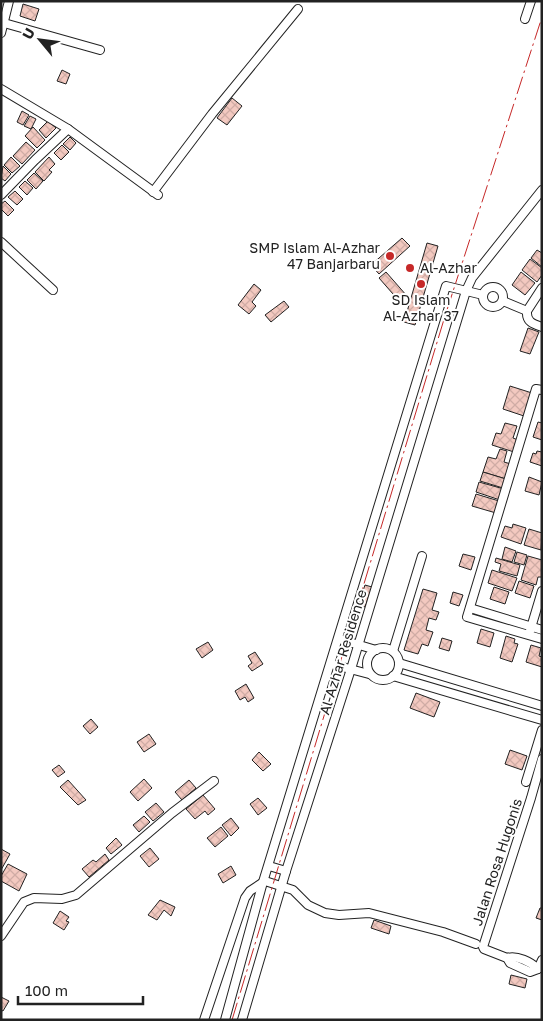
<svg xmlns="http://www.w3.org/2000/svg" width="543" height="1021" viewBox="0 0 543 1021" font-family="'Golos Text',sans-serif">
  <defs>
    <pattern id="building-cross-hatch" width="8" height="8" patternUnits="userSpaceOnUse" patternTransform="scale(1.25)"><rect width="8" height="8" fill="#f3c9c0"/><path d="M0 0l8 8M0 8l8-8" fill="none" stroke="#d0aca5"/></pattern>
  </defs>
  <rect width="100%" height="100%" fill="#fff"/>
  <g fill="url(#building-cross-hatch)" stroke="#222">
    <polygon points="23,4 39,9 35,21 20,16"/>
    <polygon points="62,70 70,74 66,84 57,81"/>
    <polygon points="232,98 242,106 227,125 217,118"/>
    <polygon points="22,111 29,115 23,125 17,122"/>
    <polygon points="30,116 36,119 31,129 24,126"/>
    <polygon points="48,121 56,128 46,138 39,130"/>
    <polygon points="33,127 45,140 37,148 25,136"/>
    <polygon points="70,137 76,143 70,150 63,144"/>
    <polygon points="26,142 35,150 22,164 13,156"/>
    <polygon points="62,145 69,152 61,160 54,153"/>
    <polygon points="11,157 20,166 12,173 4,165"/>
    <polygon points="49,157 55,164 49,170 52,172 44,181 35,172"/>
    <polygon points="3,166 11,174 5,181 1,178"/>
    <polygon points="34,173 43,181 36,189 27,180"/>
    <polygon points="25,181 33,188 27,195 19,187"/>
    <polygon points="15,191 23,199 17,205 8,197"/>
    <polygon points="5,201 14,210 8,216 1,209 1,204"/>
    <polygon points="402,238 410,246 379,274 371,265"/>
    <polygon points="427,243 438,246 415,325 404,322"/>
    <polygon points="537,250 542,253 542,267 531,258"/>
    <polygon points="530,259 542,268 542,275 537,282 522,270"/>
    <polygon points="386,272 407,296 400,302 379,278"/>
    <polygon points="521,272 535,283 525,295 512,285"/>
    <polygon points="254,284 261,290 252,302 256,306 249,314 238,305"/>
    <polygon points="284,301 289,307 271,322 265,315"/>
    <polygon points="528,328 539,332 530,354 520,351"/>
    <polygon points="510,386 532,393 524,416 503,409"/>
    <polygon points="538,422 542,423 542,440 533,437"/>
    <polygon points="505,423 517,426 513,438 518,440 514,452 492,445 496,433 501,434"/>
    <polygon points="500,449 507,451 504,462 511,464 506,479 483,472 488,457 496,459"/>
    <polygon points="537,451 542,452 542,466 530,462 533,453 536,454"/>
    <polygon points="483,472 506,479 503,488 480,481"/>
    <polygon points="529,477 542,482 539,495 525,491"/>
    <polygon points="479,482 504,489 500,500 476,492"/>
    <polygon points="476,494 499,501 496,513 472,506"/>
    <polygon points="513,524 526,528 521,544 501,537 505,526 512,528"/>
    <polygon points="529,529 542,533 541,550 524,545"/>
    <polygon points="505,547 516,551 512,562 502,559"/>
    <polygon points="517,552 527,555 524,565 514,562"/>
    <polygon points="463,554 475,557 471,570 459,566"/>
    <polygon points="528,556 542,560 542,577 538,577 536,585 521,580"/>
    <polygon points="496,558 520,565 517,576 499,571 501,564 495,562"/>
    <polygon points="492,570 517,578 512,591 488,583"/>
    <polygon points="519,581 534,586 530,598 515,593"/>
    <polygon points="365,585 372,587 365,607 358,605"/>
    <polygon points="494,587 509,592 505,604 490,599"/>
    <polygon points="423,589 437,593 432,610 439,612 436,620 429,618 426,630 433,632 428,646 422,644 418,654 404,650"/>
    <polygon points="453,592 463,595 459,606 450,603"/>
    <polygon points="481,629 494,633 490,647 477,643"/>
    <polygon points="506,636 515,639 514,643 518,644 512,662 500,658"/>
    <polygon points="442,638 452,641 449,651 439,648"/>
    <polygon points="208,642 213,650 202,658 196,649"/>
    <polygon points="531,645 541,648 539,656 542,657 542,667 526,662"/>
    <polygon points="255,652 263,664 252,671 248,666 252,663 248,656"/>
    <polygon points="246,684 254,698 248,702 245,697 240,700 235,691"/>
    <polygon points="416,693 440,702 434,717 410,708"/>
    <polygon points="91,719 98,727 90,734 83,726"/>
    <polygon points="149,734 156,744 144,752 137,742"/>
    <polygon points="510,750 527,756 522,770 505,764"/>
    <polygon points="259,752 271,764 263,771 252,760"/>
    <polygon points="59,765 65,772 58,777 52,770"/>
    <polygon points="144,779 152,788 138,801 130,792"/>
    <polygon points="68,780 86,800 78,805 60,787"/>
    <polygon points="189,780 196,788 182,800 175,792"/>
    <polygon points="203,795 215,809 208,815 205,811 195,819 186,809"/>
    <polygon points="258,798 267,808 258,815 250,804"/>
    <polygon points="156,803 164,812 153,821 145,812"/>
    <polygon points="144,816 150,822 139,832 133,825"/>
    <polygon points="231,818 239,828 231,836 222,825"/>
    <polygon points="221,827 228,836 215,847 207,838"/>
    <polygon points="116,838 122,845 111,854 106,848"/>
    <polygon points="150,848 159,859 149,867 140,856"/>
    <polygon points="1,849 10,854 1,870"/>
    <polygon points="105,854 109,860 89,877 82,869 93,860 96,862"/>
    <polygon points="8,864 27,874 19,891 1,881 1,876"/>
    <polygon points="231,866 236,875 223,883 218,874"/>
    <polygon points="160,900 175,907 171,916 164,910 157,920 148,915"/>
    <polygon points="540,908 542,908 542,920 536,918"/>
    <polygon points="60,911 69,917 66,921 69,922 64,930 53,923"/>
    <polygon points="374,920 391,926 389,934 371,928"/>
    <polygon points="511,975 527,979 525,988 509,984"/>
    <polygon points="1,997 9,1001 3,1011 1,1010"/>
  </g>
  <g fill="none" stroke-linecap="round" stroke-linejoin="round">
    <defs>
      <g id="street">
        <polyline points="525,19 531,1"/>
        <polyline points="4,23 100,50"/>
        <polyline points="1,33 9,1"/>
        <polyline points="1,89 68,129 158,195"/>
        <polyline points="153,192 212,114 298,9"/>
        <polyline points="1,195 35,160 68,129"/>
        <polyline points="1,242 53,290"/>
        <circle cx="493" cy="297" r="10"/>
        <path d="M542,288L527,311C526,322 533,324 542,327"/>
        <polyline points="503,301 527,311"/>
        <polyline points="542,390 536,389 467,617 542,639"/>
        <polyline points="470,608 542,630"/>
        <polyline points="530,631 542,591"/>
        <polyline points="339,639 376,650"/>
        <circle cx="383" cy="664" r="16"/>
        <polyline points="393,651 422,556"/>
        <polyline points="399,663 542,706"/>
        <polyline points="331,664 369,674"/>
        <polyline points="393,676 542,720"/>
        <polyline points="542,759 531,798 483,947 484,949 507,958 510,963 530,972 538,969 542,960"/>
        <polyline points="526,782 542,730"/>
        <polyline points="269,866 286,871"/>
        <polyline points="1,936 24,902 34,898 62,899 76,895 172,813 214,781"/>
        <path d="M507,958C517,955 531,962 538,969"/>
        <polyline points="204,1020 245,898 250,891 265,881 293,890 308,905 325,913 339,915 369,913 443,932 476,944"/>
        <polyline points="225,1020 263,882 446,286 483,295"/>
        <polyline points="242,1020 286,871 351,669 466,291 472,278 542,190"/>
      </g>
    </defs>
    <use href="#street" stroke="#222" stroke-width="10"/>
    <use href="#street" stroke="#fff" stroke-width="8"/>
    <polyline stroke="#c62828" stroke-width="1" stroke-dasharray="18 4 2.5 4" stroke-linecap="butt" points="232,1020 445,316 542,17"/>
  </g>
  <g fill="#c62828" stroke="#fff" stroke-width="2">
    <circle cx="390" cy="256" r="5"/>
    <circle cx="410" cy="268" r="5"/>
    <circle cx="421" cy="284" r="5"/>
  </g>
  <g text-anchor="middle" stroke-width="4" stroke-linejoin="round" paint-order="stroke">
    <g font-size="14" fill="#222" stroke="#fff" text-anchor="end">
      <text x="380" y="253">SMP Islam Al-Azhar<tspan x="380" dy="16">47 Banjarbaru</tspan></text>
      <text x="420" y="273" text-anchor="start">Al-Azhar</text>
      <text x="421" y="305" text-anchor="middle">SD Islam<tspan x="421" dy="16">Al-Azhar 37</tspan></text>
    </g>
    <g font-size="14" fill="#222" stroke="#fff">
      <text transform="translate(343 652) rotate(-73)" y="5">Al-Azhar Residence</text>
      <text transform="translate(497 862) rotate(-72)" y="5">Jalan Rosa Hugonis</text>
    </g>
  </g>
  <rect width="543" height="1021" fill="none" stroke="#222222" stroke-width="5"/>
  <g transform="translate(40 40) rotate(299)" stroke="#ffffff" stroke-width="4" paint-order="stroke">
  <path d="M0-4L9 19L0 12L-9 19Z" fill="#222222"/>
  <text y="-8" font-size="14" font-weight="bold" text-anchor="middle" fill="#222222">U</text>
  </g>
  <path d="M18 996v8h125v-8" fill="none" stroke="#222222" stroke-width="2.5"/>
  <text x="25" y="996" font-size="15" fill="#222222" stroke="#ffffff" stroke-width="4" paint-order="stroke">100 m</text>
</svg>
